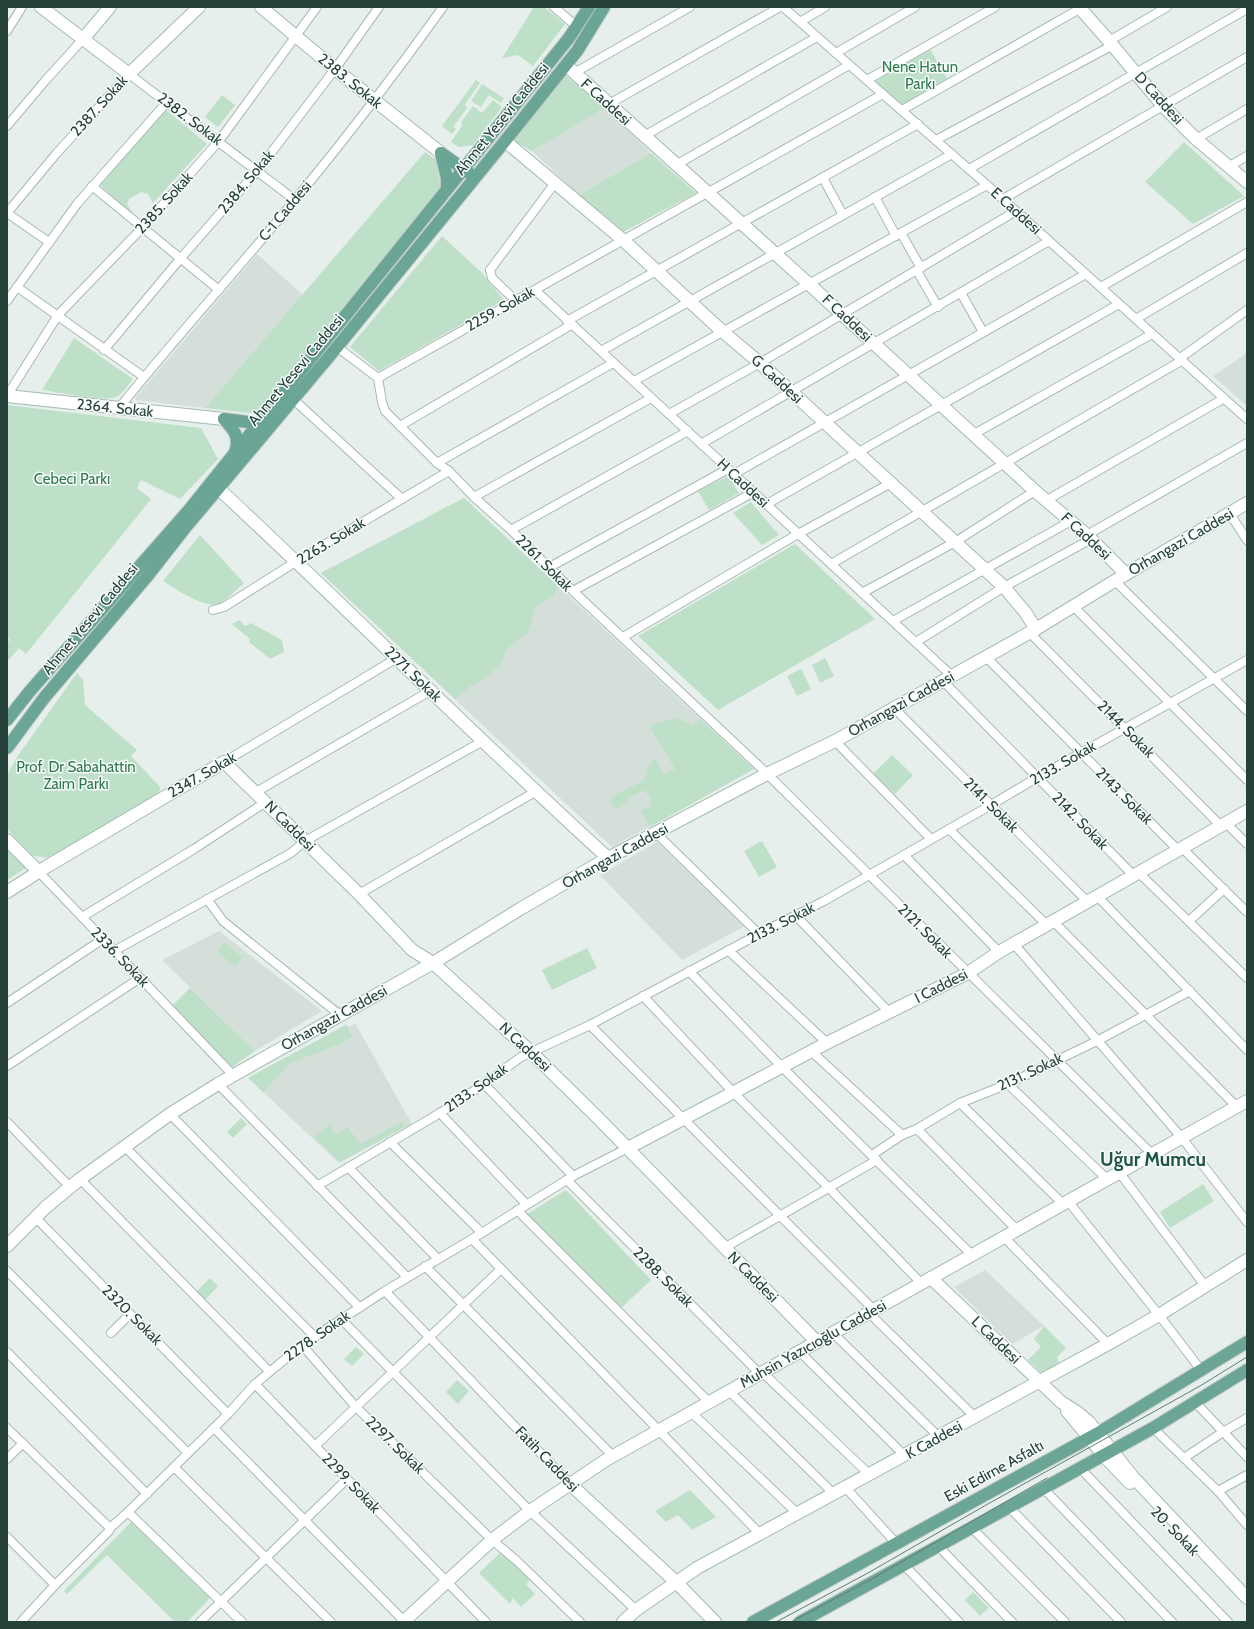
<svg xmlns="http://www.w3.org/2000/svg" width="1254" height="1629" viewBox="0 0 1254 1629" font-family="Cabin,sans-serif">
  <rect width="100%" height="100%" fill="#e6efeb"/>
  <g fill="#d4dfda">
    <polygon points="605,108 651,153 579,195 532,151"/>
    <polygon points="257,254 303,295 205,408 135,400 136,397"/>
    <polygon points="1247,353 1247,406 1213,376"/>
    <polygon points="464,498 754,769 612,847 321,573"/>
    <polygon points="657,842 709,892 745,926 682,960 600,875"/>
    <polygon points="219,931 322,1011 255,1051 162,960"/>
    <polygon points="355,1023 412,1124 339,1163 248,1078 346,1025 350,1027"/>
    <polygon points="985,1270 1044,1326 1012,1344 954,1287"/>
  </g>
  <g fill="#bfe0c8">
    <polygon points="534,7 544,7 565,24 533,66 518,55 502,58"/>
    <polygon points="930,49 948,80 903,106 874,82"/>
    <polygon points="564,74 605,108 532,151 514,141"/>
    <polygon points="476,80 480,83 465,104 467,108 453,127 456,129 452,134 442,126"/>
    <polygon points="482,84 504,98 501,103 489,95 481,107 471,101"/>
    <polygon points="222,95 235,105 218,127 205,117"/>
    <polygon points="493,100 502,107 473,145 459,147 451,142 462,126 461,122 473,106 482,113"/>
    <polygon points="166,110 207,144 153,203 148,194 141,192 129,199 127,204 133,214 132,215 102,187 101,183"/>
    <polygon points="1184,142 1244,196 1193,224 1145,182"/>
    <polygon points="425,152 436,160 441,188 258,414 205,408"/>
    <polygon points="651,153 696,193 623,232 579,195"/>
    <polygon points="442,236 482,273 504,300 379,371 350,347"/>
    <path d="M74,338L133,379C128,385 122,395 116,397C104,402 57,392 42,390Z"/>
    <polygon points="7,405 201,428 218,459 180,499 141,480 137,488 151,499 26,654 19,648 7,662 7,639 13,643 7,637"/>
    <polygon points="728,476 739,493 709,510 698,491"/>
    <polygon points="464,498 557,585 554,596 536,606 528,633 517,640 506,650 502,663 483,680 469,687 455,699 321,573"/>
    <polygon points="751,502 779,535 762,545 733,513"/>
    <path d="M200,535L244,583C237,589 228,599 220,603C205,610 176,589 163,581Z"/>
    <polygon points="795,544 875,619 718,710 638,636"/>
    <polygon points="240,620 245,626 251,623 282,640 284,652 270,659 249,642 250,639 232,624"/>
    <polygon points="825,658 834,676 820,683 812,665"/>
    <polygon points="801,669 811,689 797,696 787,676"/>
    <polygon points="77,673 83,680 85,705 137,750 131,756 160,787 159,795 51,858 33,856 7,829 7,775 17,757"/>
    <polygon points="675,718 693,725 700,719 754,769 650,827 641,811 651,806 651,799 644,790 630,797 623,805 617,809 613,806 611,799 618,793 645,780 647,769 655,758 664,775 675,769 650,727 656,723"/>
    <polygon points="892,755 913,775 895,794 873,774"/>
    <polygon points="762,841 777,867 759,877 744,851"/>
    <polygon points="7,850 26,868 7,880"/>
    <polygon points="224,942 243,957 235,966 217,952"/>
    <polygon points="587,948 597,968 552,990 542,970"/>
    <polygon points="190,988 255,1051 232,1067 172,1006"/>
    <polygon points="346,1025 352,1036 343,1043 290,1063 263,1092 248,1078"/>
    <polygon points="241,1118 247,1124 233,1138 227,1132"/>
    <polygon points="402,1122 404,1127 340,1162 314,1137 329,1125 335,1134 348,1127 360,1144"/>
    <polygon points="1203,1184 1214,1201 1170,1228 1160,1212"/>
    <polygon points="566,1190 651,1280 620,1309 527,1214"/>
    <polygon points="210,1278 218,1286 205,1300 196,1292"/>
    <polygon points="1044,1326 1066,1348 1057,1357 1059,1362 1044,1375 1028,1360 1041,1347 1034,1339"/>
    <polygon points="356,1347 364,1354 352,1366 344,1359"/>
    <polygon points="457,1380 469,1391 458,1404 446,1392"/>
    <polygon points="690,1490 716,1517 692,1530 678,1515 666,1522 655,1511"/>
    <polygon points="131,1522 210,1598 187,1622 175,1622 107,1555 67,1594 64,1591"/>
    <polygon points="501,1552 530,1580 526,1584 535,1594 521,1607 513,1598 510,1604 479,1573"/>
    <polygon points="973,1592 989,1608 980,1616 965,1600"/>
  </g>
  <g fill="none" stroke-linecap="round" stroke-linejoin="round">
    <defs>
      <g id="street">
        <polyline points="554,7 576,26"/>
        <polyline points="783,7 987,185 1247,419"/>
        <polyline points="800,22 825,7"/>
        <polyline points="7,31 22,7"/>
        <polyline points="1109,41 1167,7"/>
        <polyline points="836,53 915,7"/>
        <polyline points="574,73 690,7"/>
        <polyline points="867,80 995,7"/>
        <polyline points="609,104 780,7"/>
        <polyline points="902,110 1083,7"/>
        <polyline points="7,126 45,81 83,39"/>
        <polyline points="644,136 817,37"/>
        <polyline points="1196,139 1247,109"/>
        <polyline points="936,140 1113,45"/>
        <polyline points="676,165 849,65"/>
        <polyline points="1228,167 1247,156"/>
        <polyline points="969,169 1247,9"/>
        <polyline points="823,178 843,215"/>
        <polyline points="92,186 219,290"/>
        <polyline points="875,197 896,236"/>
        <polyline points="1003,199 1247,57"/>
        <polyline points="7,213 56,154 129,74 295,200"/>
        <polyline points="7,213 49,242"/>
        <polyline points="901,233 921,268"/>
        <polyline points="917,271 938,307"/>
        <polyline points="17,287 144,377"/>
        <polyline points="1101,287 1247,202"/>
        <polyline points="535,290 952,676"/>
        <polyline points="961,293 983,332"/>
        <polyline points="515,300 492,278 490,270 555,183"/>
        <polyline points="7,301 77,204 167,102"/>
        <polyline points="1136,319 1247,253"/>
        <polyline points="567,321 918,124"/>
        <polyline points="337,347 378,378 382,402 385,411 437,463 449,471 474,497 511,530 573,591 759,766 1152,1154"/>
        <polyline points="104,350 180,259 258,170 335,69 379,7"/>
        <polyline points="601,351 952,154"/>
        <polyline points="1179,359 1247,310"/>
        <polyline points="378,378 883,94"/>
        <polyline points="634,381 987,185"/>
        <polyline points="7,396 58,315 143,227 219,141 317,7"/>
        <polyline points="293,399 402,499"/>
        <path d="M119,408C176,337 237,270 295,200C347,137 396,73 443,7"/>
        <polyline points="669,414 760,363 1016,211"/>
        <polyline points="400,426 571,325"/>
        <polyline points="974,434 1152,334"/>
        <polyline points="701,444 1049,241"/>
        <polyline points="437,463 613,363"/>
        <polyline points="734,474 1086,274"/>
        <polyline points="474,497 651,398"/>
        <polyline points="1047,500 1223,399"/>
        <polyline points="767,504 1119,304"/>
        <polyline points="1230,514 1247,540"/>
        <polyline points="511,530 688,431"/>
        <polyline points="1087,535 1247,443"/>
        <polyline points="831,564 1181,361"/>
        <polyline points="548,568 728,469"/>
        <polyline points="1115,581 1247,711"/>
        <polyline points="573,591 754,492"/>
        <polyline points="862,593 955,542 1035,491"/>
        <polyline points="1073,606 1247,780"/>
        <polyline points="213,610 224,607 297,561 449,471"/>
        <polyline points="893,621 1071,521"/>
        <polyline points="1030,633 1221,826"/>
        <polyline points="623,637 798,534 891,483"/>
        <polyline points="916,642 1004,587 1091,539"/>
        <polyline points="986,657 1178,850"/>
        <polyline points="943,681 1134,876"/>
        <polyline points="894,708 1088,902"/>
        <polyline points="835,741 931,839"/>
        <polyline points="224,762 397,658"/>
        <polyline points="256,792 430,691"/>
        <polyline points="1226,823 1247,844"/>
        <polyline points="949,829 1047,925"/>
        <polyline points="656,833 759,934"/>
        <polyline points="1182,848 1247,912"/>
        <polyline points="904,855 999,952"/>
        <polyline points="39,872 233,1075"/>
        <polyline points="1139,873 1247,978"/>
        <polyline points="359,894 535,792"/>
        <polyline points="1097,896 1247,1050"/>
        <polyline points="207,899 223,921 340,1015"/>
        <polyline points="796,916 889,1012"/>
        <polyline points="82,917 194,849 266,802"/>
        <polyline points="1053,921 1237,1107"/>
        <polyline points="1189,921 1224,889"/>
        <polyline points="1014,944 1182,1138 1247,1222"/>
        <polyline points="728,950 827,1043"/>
        <polyline points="114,951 291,853 305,841 483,741"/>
        <polyline points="689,971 782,1067 972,1255"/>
        <polyline points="643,996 733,1092 828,1187 922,1284"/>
        <polyline points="7,1003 103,939"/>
        <polyline points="590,1025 874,1310"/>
        <polyline points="811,1051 902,1135"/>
        <polyline points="7,1066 140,978"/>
        <polyline points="218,1084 407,1277"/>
        <polyline points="484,1084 573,1176"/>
        <polyline points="1008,1084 1107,1179"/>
        <polyline points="960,1103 1063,1204"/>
        <polyline points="440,1113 526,1204"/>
        <polyline points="170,1114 359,1307"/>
        <polyline points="7,1122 70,1187"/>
        <polyline points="917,1129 1017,1230"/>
        <polyline points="390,1142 482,1233"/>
        <polyline points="124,1146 315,1337"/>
        <polyline points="872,1155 902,1135 917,1129 960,1103 1008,1084 1097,1041 1190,991"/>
        <polyline points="348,1167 437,1258"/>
        <polyline points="1119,1172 1206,1287"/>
        <polyline points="80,1179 269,1371"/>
        <polyline points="567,1180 759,1373"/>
        <polyline points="317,1186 440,1113 484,1084 521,1057 590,1025 759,934 824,901 991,805 1038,777 1247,660"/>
        <polyline points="1068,1201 1159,1315 1201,1370"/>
        <polyline points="517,1210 709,1402"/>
        <polyline points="35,1217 228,1414"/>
        <polyline points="1004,1237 1108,1344"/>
        <polyline points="472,1239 760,1534"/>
        <polyline points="724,1248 877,1160"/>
        <polyline points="425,1266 613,1456"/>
        <polyline points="7,1271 188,1453"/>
        <polyline points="385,1291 570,1484"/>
        <polyline points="869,1313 975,1417"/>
        <polyline points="341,1319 530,1511 636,1610"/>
        <polyline points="111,1333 130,1314"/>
        <polyline points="833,1333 939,1437"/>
        <polyline points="302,1345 355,1406 492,1540 516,1560 580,1622"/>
        <polyline points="7,1352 147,1494"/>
        <polyline points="800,1352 905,1456"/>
        <polyline points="762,1372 870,1475"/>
        <polyline points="255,1384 486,1622"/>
        <polyline points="729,1391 834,1494"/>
        <polyline points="1196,1403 1247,1457"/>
        <polyline points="691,1412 798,1514"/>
        <polyline points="7,1428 110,1528"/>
        <polyline points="214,1428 404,1621"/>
        <polyline points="1153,1428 1218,1491 1247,1525"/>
        <polyline points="315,1446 501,1269"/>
        <polyline points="1184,1458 1223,1432 1247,1418"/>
        <polyline points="7,1459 23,1443"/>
        <polyline points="174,1467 331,1622"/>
        <polyline points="1080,1468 1228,1622"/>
        <polyline points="846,1488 896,1543"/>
        <polyline points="1043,1488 1172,1622"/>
        <polyline points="1218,1491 1247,1475"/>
        <polyline points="1009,1507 1121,1622"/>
        <polyline points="128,1512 242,1622"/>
        <polyline points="971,1527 1065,1622"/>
        <polyline points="7,1537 55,1585"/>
        <polyline points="938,1546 1012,1622"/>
        <polyline points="904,1565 959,1622"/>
        <polyline points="21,1622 55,1585 109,1531 110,1528 128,1512 228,1414 255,1384 302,1345 385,1291 472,1239 573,1176 628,1148"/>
        <polyline points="200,1622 347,1479"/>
      </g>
      <g id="secondary">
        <polyline points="41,7 129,74 199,7"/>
        <polyline points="261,7 335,69 441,153"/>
        <polyline points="1079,7 1109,41 1163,106 1196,139 1247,182"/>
        <polyline points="83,39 110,7"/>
        <polyline points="566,65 810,285 1035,491 1087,535 1126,574"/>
        <polyline points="505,141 623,240 723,332 760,363 955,542 1004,587 1025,612 1036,629"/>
        <polyline points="7,396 224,419"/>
        <path d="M219,489C350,611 476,738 608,858"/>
        <polyline points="7,840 39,872"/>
        <polyline points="7,892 46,867 224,762 359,894 412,950 433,963 531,1052 598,1118 817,1342"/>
        <polyline points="628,1148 827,1043 968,973 999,952 1247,811"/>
        <polyline points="7,1246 46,1207 80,1179 170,1114 218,1084 433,963 520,909 608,858 767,774 835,741 1036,629 1126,574 1247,503"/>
        <polyline points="931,1278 1061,1402 1077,1412 1089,1422 1133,1477 1247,1598"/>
        <polyline points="1067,1411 1105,1457 1130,1483"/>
        <polyline points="570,1484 676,1582 715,1622"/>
        <polyline points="403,1622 492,1540 530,1511 606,1460 1247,1101"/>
        <polyline points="623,1622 636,1610 697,1568 1108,1344 1159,1315 1247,1260"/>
      </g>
      <g id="primary">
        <polyline points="441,153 469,173"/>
        <polyline points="441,153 447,178 447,189"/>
        <polyline points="224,419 264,424"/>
        <path d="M224,419C235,431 240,437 235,453"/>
        <polyline points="7,720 30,691 189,510 234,454 569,38 589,7"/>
        <polyline points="7,748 44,698 149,574 185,528 337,347 505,141 577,51 604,7"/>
        <polyline points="753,1622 1098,1433 1247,1342"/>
        <polyline points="800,1622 1153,1428 1247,1370"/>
      </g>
    </defs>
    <use href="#street" stroke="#a8b8b2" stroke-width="10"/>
    <use href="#secondary" stroke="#a4bbb3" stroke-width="14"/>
    <use href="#primary" stroke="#c2cac8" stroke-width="14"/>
    <use href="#street" stroke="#fff" stroke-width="8"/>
    <use href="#secondary" stroke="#fff" stroke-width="12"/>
    <use href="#primary" stroke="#6aa596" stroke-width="12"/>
    <g stroke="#5f7d75" stroke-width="1">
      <polyline points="776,1622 868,1573 986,1505 1200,1386 1247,1357"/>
      <polyline points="791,1622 872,1579 1047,1478"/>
    </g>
  </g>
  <g text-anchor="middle" stroke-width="3" stroke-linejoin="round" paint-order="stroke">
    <g font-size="15" fill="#2d7a4b" stroke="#f7fbf9">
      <text x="920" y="72">Nene Hatun<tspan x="920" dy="17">Parkı</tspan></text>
      <text x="72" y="484">Cebeci Parkı</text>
      <text x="76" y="772">Prof. Dr Sabahattin<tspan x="76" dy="17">Zaim Parkı</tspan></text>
    </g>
    <g font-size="15" fill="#24423a" stroke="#f7fbf9">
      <text transform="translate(350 81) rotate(39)" y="5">2383. Sokak</text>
      <text transform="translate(1159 98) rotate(48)" y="5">D Caddesi</text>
      <text transform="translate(606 102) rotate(42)" y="5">F Caddesi</text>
      <text transform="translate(99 106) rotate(-48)" y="5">2387. Sokak</text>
      <text transform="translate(190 119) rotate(37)" y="5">2382. Sokak</text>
      <text transform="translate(502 119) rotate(-51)" y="5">Ahmet Yesevi Caddesi</text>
      <text transform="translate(246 182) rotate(-50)" y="5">2384. Sokak</text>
      <text transform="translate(164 203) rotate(-48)" y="5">2385. Sokak</text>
      <text transform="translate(285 211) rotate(-50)" y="5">C-1 Caddesi</text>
      <text transform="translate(1016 211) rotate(42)" y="5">E Caddesi</text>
      <text transform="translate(500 309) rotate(-29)" y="5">2259. Sokak</text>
      <text transform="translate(847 318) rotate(43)" y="5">F Caddesi</text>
      <text transform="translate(296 370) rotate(-50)" y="5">Ahmet Yesevi Caddesi</text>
      <text transform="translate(777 379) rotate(43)" y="5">G Caddesi</text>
      <text transform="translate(115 408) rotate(6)" y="5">2364. Sokak</text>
      <text transform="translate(743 483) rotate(43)" y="5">H Caddesi</text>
      <text transform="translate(1086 536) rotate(43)" y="5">F Caddesi</text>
      <text transform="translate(331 541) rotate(-31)" y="5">2263. Sokak</text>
      <text transform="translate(1181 542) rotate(-30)" y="5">Orhangazi Caddesi</text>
      <text transform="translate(544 563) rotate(45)" y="5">2261. Sokak</text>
      <text transform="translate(90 619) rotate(-50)" y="5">Ahmet Yesevi Caddesi</text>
      <text transform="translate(413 674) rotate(44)" y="5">2271. Sokak</text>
      <text transform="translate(901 704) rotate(-29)" y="5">Orhangazi Caddesi</text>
      <text transform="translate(1126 729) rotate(45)" y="5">2144. Sokak</text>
      <text transform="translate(1063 763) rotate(-30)" y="5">2133. Sokak</text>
      <text transform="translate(202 775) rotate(-30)" y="5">2347. Sokak</text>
      <text transform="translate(1124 796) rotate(45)" y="5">2143. Sokak</text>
      <text transform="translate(991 805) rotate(45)" y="5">2141. Sokak</text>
      <text transform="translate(1080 821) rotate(46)" y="5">2142. Sokak</text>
      <text transform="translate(290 826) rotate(45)" y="5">N Caddesi</text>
      <text transform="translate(615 856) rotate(-29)" y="5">Orhangazi Caddesi</text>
      <text transform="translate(781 923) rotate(-27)" y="5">2133. Sokak</text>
      <text transform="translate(925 931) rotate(45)" y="5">2121. Sokak</text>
      <text transform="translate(120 957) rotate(46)" y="5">2336. Sokak</text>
      <text transform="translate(941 986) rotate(-27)" y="5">I Caddesi</text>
      <text transform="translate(334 1018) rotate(-29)" y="5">Orhangazi Caddesi</text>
      <text transform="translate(525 1047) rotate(43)" y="5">N Caddesi</text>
      <text transform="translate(1030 1072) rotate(-25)" y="5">2131. Sokak</text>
      <text transform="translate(476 1088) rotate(-35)" y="5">2133. Sokak</text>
      <text transform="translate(663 1277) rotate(45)" y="5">2288. Sokak</text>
      <text transform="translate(753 1277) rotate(45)" y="5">N Caddesi</text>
      <text transform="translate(132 1315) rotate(45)" y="5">2320. Sokak</text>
      <text transform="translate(317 1336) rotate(-35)" y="5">2278. Sokak</text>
      <text transform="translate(996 1340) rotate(44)" y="5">L Caddesi</text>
      <text transform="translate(813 1344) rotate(-29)" y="5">Muhsin Yazıcıoğlu Caddesi</text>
      <text transform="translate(934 1440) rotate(-29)" y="5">K Caddesi</text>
      <text transform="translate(395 1445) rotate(44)" y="5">2297. Sokak</text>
      <text transform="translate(547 1459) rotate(46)" y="5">Fatih Caddesi</text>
      <text transform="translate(994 1471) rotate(-29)" y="5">Eski Edirne Asfaltı</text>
      <text transform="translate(351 1483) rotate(46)" y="5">2299. Sokak</text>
      <text transform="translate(1175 1531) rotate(46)" y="5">20. Sokak</text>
    </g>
    <g font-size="19" font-weight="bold" fill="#1f5548" stroke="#f7fbf9">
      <text x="1153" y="1166">Uğur Mumcu</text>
    </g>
  </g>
  <rect width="1254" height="1629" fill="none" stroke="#24423a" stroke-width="16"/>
</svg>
